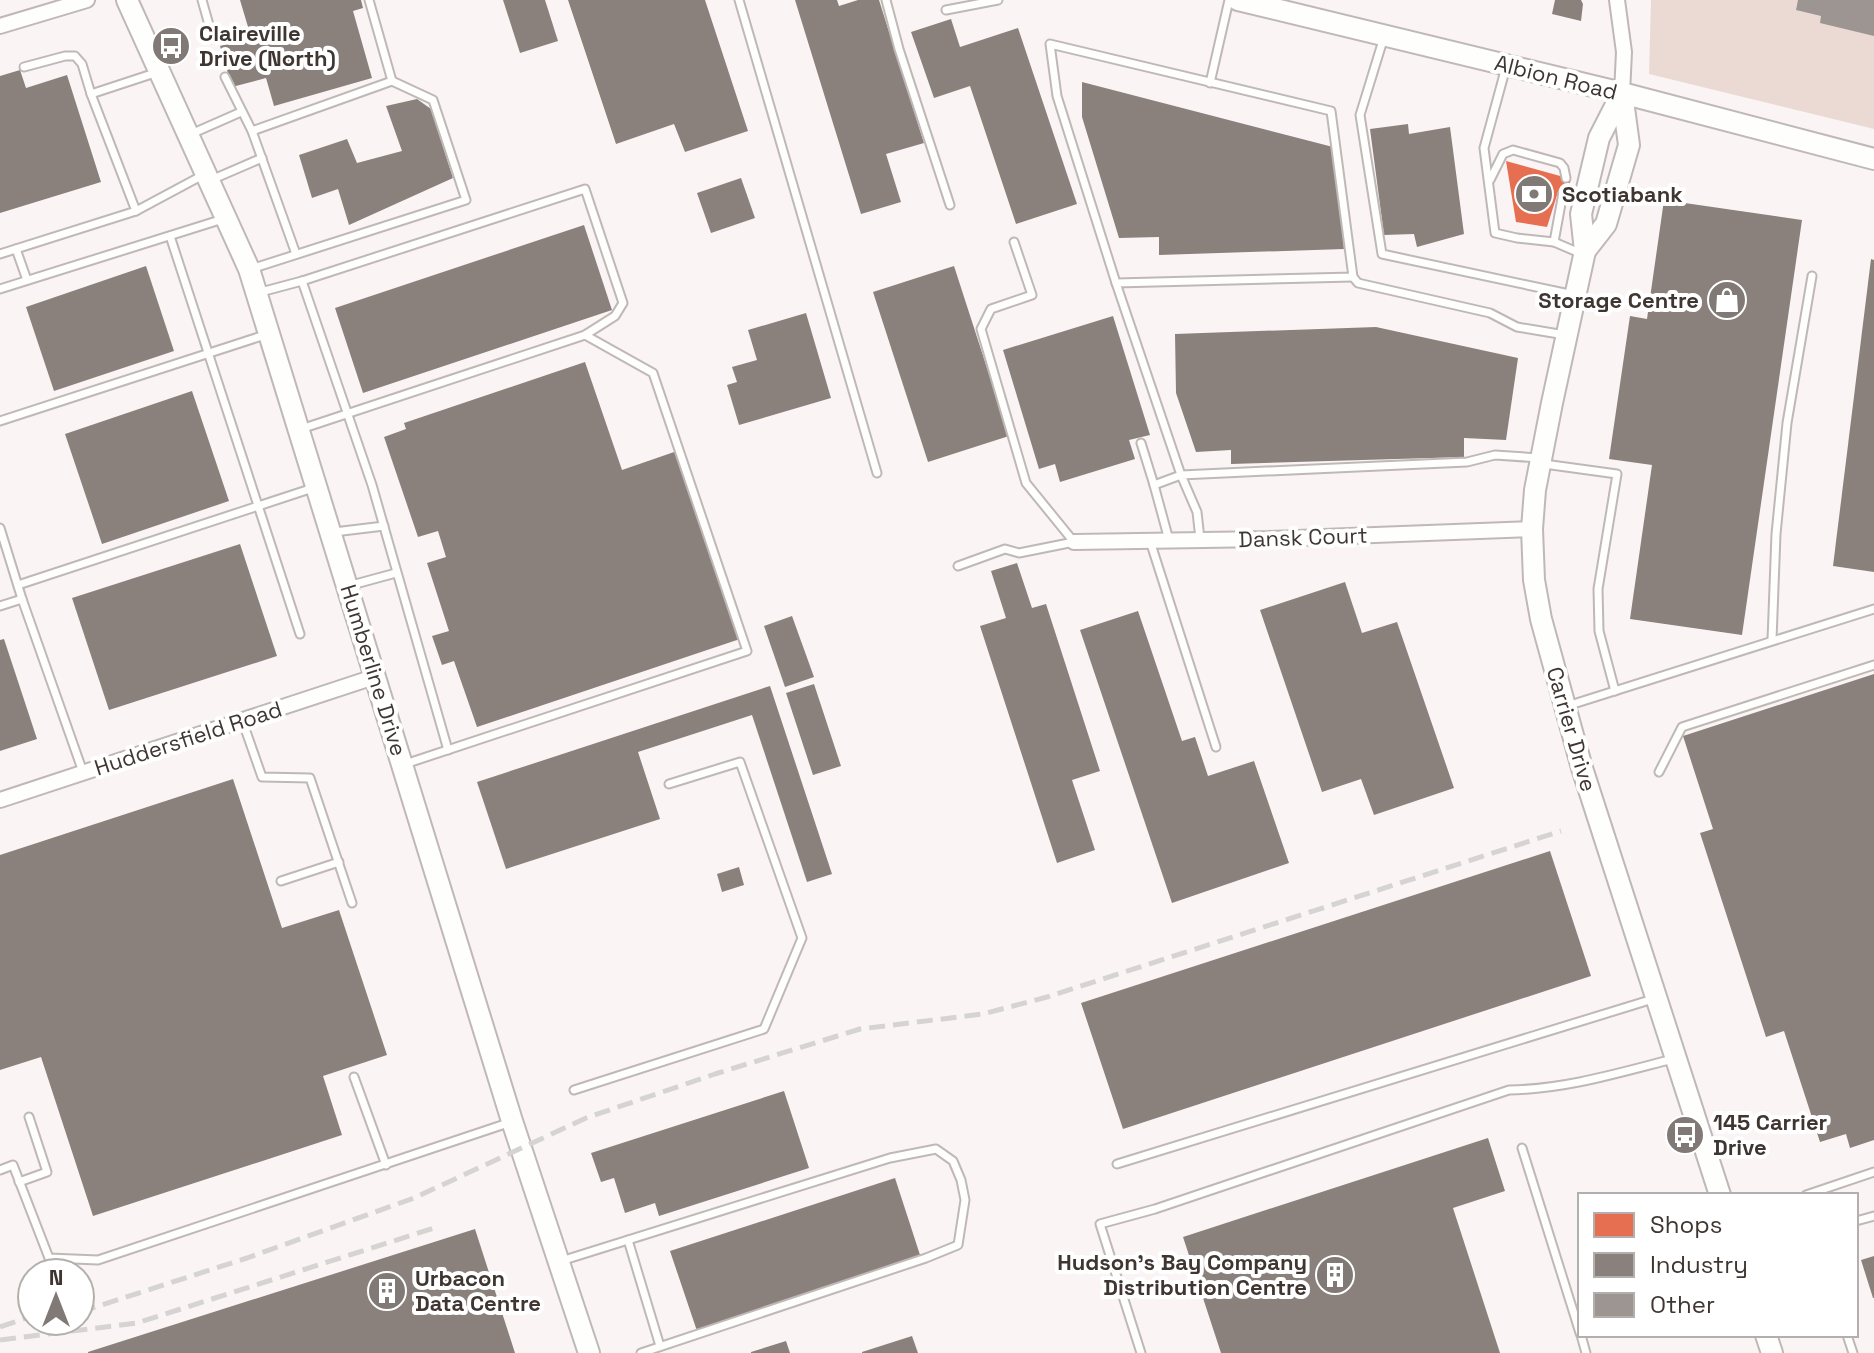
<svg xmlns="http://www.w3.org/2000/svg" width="1874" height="1353" viewBox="0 0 1874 1353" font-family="'Space Grotesk',sans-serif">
  <rect width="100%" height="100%" fill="#faf5f4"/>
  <polygon fill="#ebdad4" points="1651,0 1874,0 1874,129 1649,74"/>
  <polygon fill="#e76f51" points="1506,161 1571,179 1567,194 1558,192 1547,227 1516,222"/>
  <g fill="#8a817c">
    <polygon points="240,0 361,0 363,8 353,11 372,78 274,106 266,78 232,87 220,46 251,37"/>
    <polygon points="503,0 545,0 558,41 520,53"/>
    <polygon points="568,0 705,0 748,131 685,152 674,124 616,144"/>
    <polygon points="795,0 837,0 839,6 858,0 879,0 924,143 886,154 901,202 861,214"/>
    <polygon points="1555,0 1581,0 1583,4 1581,21 1552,14"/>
    <polygon points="951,19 960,47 1018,28 1077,204 1016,224 970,86 934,98 911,32"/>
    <polygon points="20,70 26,88 67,75 101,182 0,213 0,76"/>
    <polygon points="1082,82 1333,147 1344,249 1159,255 1159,237 1119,238 1082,117"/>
    <polygon points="417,99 431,109 453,178 349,225 338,189 312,198 299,155 347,139 357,163 402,151 386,106"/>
    <polygon points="1408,124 1409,134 1450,127 1464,234 1417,247 1414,234 1384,235 1370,129"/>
    <polygon points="741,178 755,218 711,233 697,193"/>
    <polygon points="1664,200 1802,220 1742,635 1630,619 1652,465 1609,459 1630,316 1647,319"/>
    <polygon points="584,225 612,310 363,393 335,308"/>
    <polygon points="1871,259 1874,260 1874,572 1833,566"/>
    <polygon points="146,266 174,351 54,391 26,307"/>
    <polygon points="954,266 1009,436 928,462 873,292"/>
    <polygon points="806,313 831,398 739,425 727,385 737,382 732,367 757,360 748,330"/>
    <polygon points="1113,316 1150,435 1129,440 1135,459 1060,482 1055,464 1039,469 1003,350"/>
    <polygon points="1376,327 1518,358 1506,440 1464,438 1464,457 1231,464 1231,450 1196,452 1176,393 1175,334"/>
    <polygon points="585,362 622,470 677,451 740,639 477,727 454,661 442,665 432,636 449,631 427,563 446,557 438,531 418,537 384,437 406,429 404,423"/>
    <polygon points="192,391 229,501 102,544 65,434"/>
    <polygon points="240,544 277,656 109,710 72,598"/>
    <polygon points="1017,563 1032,608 1046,604 1100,771 1072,780 1095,850 1057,863 980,626 1006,618 991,571"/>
    <polygon points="1345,582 1362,633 1397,622 1454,788 1374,815 1361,779 1322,792 1260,610"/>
    <polygon points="1138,611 1182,741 1195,737 1208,776 1254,761 1289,863 1172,903 1080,630"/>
    <polygon points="792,616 814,677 785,687 764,626"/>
    <polygon points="4,639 37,739 0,751 0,640"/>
    <polygon points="1874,674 1874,1140 1850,1148 1846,1134 1820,1142 1784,1031 1766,1037 1700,833 1713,829 1683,736"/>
    <polygon points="814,684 841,766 813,775 786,693"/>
    <polygon points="770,686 832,874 807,882 752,715 638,752 660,819 506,869 477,782"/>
    <polygon points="233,779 282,928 339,910 387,1055 323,1076 342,1135 93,1216 41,1057 0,1070 0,855"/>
    <polygon points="1550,851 1591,976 1123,1129 1081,1003"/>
    <polygon points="739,867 744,885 722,892 717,874"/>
    <polygon points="784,1091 809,1168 659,1216 655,1203 625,1213 614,1178 601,1182 591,1153"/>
    <polygon points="1488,1138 1505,1191 1453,1208 1500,1353 1221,1353 1183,1237"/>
    <polygon points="895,1178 921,1258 697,1331 670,1251"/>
    <polygon points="475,1229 515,1353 88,1353 88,1352"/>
    <polygon points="1874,1256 1874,1298 1873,1298 1861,1260"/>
    <polygon points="912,1336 918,1353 862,1353 862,1352"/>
    <polygon points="786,1341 790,1353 751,1353 751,1352"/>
  </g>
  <polygon fill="#9c9592" points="1798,0 1874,0 1874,36 1820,23 1821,16 1796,10"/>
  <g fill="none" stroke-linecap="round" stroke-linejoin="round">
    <defs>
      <g id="lane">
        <polyline points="202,0 213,39"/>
        <polyline points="739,0 877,473"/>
        <polyline points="886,0 899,49 950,205"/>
        <polyline points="946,10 998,0"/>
        <polyline points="1384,37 1360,115 1382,254 1574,295"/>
        <polygon points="1050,44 1331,111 1353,277 1116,283 1057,96"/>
        <polyline points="24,67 65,56 75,56 82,64 91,94 158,72"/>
        <polyline points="1506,67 1484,148 1495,233 1517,238 1554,242 1582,254"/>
        <polyline points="225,77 252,131 392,81 369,0"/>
        <polyline points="1210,83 1229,0"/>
        <polyline points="252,131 296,254"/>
        <polyline points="191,134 241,112"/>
        <polyline points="211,180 262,158"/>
        <polyline points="1490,180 1503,154 1513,150 1560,163 1564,168 1566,178"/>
        <polyline points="136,211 205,174"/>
        <polyline points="170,236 300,634"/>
        <polyline points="1554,242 1563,193"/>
        <polyline points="16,249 27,280"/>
        <polyline points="0,254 136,211 91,94"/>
        <polyline points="251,269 466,200 433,100 392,81"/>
        <polyline points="1353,277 1358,283 1490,313 1517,327 1565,335"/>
        <polyline points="1116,283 1181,475 1154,485 1169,540"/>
        <polyline points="0,289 223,219"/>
        <polyline points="257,293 302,281"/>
        <polyline points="0,421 268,334"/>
        <polyline points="301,429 585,335 653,373 747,651 405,764"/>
        <polyline points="1141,443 1154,485"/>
        <polyline points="1544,464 1617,474 1598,589 1599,631 1615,691"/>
        <polyline points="0,528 22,599"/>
        <polyline points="334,532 384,526"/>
        <polyline points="1200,539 1197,512 1181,475 1467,462 1495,455 1539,458"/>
        <polyline points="1150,541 1216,747"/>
        <polyline points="958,566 1005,549 1019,553 1074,542 1026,483 981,329 991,309 1032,295 1014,242"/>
        <polyline points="18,585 316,487"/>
        <polyline points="348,586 396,573"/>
        <polyline points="0,606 22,599 83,772"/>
        <polyline points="1772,640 1776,534 1787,423 1812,276"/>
        <polyline points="1567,706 1874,609"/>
        <polyline points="242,720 262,777 310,778 352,903"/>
        <polyline points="448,750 372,485 302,281 585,189 623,303 615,316 585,335"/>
        <polyline points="1659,772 1682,727 1874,665"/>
        <polyline points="281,881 339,862"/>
        <polyline points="354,1077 386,1165"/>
        <polyline points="574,1090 764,1029 802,938 740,762 669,784"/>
        <polyline points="1522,1148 1580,1333"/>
        <polyline points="1117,1164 1653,999"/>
        <polyline points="0,1170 13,1165 49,1258 98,1260 511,1122"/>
        <polyline points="19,1182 47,1172 29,1117"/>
        <polyline points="1806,1195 1874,1172"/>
        <polyline points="1856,1221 1874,1216"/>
        <polyline points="628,1240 660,1346"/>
        <polyline points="561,1261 890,1158 936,1149 953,1161 961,1180 965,1200 958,1245 926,1258 641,1353"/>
        <polyline points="1581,1335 1586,1353"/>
        <polyline points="1847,1335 1853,1353"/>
        <path d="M1141,1353L1100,1224L1155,1209L1509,1090C1566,1089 1618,1073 1673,1059"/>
      </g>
      <g id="street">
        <polyline points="1617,0 1624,52 1622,93"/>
        <polyline points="0,26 87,0"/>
        <polyline points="1074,542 1268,539 1532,529"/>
        <polyline points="0,800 377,676"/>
      </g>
      <g id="secondary">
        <polyline points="127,0 249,269 512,1121 589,1353"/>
        <polyline points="1238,0 1622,93 1874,159"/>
        <polyline points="1622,93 1599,138 1581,214 1585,251 1552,403 1535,490 1532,529 1534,580 1541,619 1582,768 1720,1195"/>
        <polyline points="1585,251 1606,224 1629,145 1622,93"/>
        <polyline points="1766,1335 1772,1353"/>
      </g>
    </defs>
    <use href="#lane" stroke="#bfb8b6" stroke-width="11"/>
    <use href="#street" stroke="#bfb8b6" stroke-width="18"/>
    <use href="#secondary" stroke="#bfb8b6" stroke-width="24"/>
    <use href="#lane" stroke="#fefefd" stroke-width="7"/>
    <use href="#street" stroke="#fefefd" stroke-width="14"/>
    <use href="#secondary" stroke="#fefefd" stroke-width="20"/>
    <g stroke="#d5d4d3" stroke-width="5" stroke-dasharray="16 8" stroke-linecap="butt">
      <polyline points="80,1312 247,1258 414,1198 586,1118 715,1074 860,1029 983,1014 1047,997 1561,831"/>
      <polyline points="0,1327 32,1316"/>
      <polyline points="0,1340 137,1323 434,1228"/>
    </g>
  </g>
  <defs>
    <symbol id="bus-disc" viewBox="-11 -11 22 22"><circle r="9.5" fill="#807976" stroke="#fff"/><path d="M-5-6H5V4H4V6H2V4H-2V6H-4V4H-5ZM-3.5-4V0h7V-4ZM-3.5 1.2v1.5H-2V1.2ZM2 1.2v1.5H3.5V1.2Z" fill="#fff"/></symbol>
    <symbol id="bank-disc" viewBox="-11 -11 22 22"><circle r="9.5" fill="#807976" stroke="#fff"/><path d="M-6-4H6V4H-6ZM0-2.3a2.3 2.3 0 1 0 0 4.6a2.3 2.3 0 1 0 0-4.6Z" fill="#fff"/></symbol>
    <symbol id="shop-disc" viewBox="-11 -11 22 22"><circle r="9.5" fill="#807976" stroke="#fff"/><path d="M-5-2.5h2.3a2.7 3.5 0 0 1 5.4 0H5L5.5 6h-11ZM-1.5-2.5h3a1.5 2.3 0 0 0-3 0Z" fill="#fff"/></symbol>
    <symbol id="building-disc" viewBox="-11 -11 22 22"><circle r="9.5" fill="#807976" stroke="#fff"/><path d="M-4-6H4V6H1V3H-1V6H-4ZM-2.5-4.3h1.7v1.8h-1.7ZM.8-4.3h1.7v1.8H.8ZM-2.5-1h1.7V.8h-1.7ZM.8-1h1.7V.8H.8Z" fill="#fff"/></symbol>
  </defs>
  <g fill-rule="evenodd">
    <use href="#bus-disc" x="149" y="24" width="44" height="44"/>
    <use href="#bank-disc" x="1512" y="172" width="44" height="44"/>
    <use href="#shop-disc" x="1705" y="278" width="44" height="44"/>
    <use href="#bus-disc" x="1663" y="1113" width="44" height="44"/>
    <use href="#building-disc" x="1313" y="1253" width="44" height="44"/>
    <use href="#building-disc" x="365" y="1269" width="44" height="44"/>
  </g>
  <g text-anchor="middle" stroke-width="8" stroke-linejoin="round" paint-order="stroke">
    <g font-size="22" font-weight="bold" fill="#3f3632" stroke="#fff" text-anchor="start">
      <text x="199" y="41">Claireville<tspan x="199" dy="25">Drive (North)</tspan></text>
      <text x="1562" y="202">Scotiabank</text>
      <text x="1699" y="308" text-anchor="end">Storage Centre</text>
      <text x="1713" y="1130">145 Carrier<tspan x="1713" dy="25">Drive</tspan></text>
      <text x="1307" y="1270" text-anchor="end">Hudson's Bay Company<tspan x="1307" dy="25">Distribution Centre</tspan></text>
      <text x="415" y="1286">Urbacon<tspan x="415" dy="25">Data Centre</tspan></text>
    </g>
    <g font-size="22" fill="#3f3632" stroke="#fff">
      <text transform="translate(1556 77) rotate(14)" y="8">Albion Road</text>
      <text transform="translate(1303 537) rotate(-2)" y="8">Dansk Court</text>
      <text transform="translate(374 670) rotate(73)" y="8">Humberline Drive</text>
      <text transform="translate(1572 729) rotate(74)" y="8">Carrier Drive</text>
      <text transform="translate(188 738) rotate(-18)" y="8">Huddersfield Road</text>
    </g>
  </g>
  <rect x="1578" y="1193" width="280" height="144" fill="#ffffff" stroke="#b2afad" stroke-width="2"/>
  <rect x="1594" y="1213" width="40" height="24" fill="#e76f51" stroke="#b2afad" stroke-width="2"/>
  <text x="1650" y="1233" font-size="24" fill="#3f3632">Shops</text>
  <rect x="1594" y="1253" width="40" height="24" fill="#8a817c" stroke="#b2afad" stroke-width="2"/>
  <text x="1650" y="1273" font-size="24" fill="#3f3632">Industry</text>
  <rect x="1594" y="1293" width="40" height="24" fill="#9c9592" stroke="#b2afad" stroke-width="2"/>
  <text x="1650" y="1313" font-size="24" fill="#3f3632">Other</text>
  <g transform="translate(56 1297)"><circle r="38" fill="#ffffff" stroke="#b2afad" stroke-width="2"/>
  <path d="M0-6L14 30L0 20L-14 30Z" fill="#807976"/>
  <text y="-12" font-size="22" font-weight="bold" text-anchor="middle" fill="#3f3632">N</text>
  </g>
</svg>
